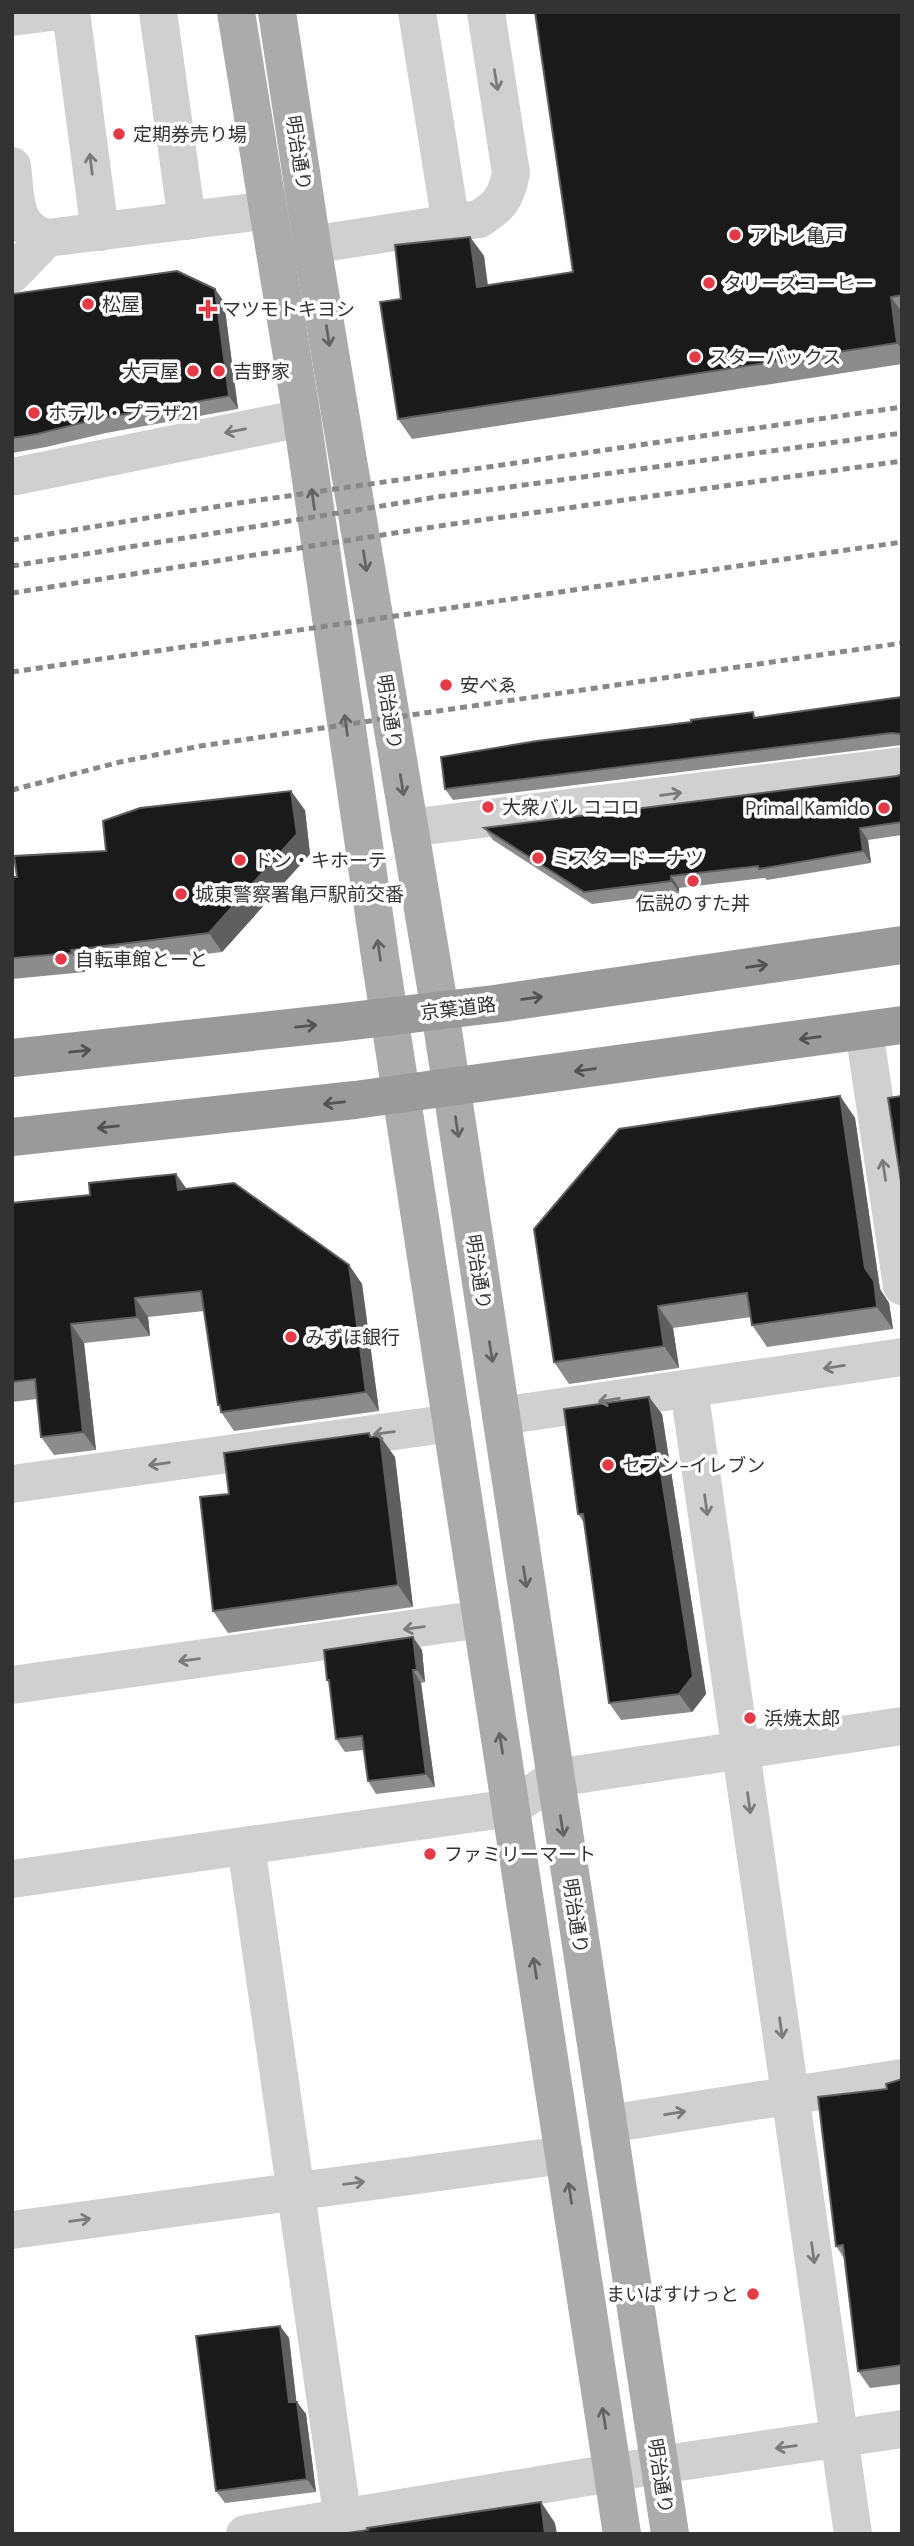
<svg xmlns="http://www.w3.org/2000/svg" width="914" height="2546" viewBox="0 0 914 2546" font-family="'DM Sans','Noto Sans JP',sans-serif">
  <rect width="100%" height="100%" fill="#fff"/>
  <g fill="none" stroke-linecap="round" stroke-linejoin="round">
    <g stroke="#d0d0d0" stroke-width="38">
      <polyline points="71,12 100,232"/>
      <polyline points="158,12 187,221"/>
      <polyline points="417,12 451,224"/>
      <polyline points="12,17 52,12"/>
      <path d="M12,166C16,197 12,229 47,238L302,206"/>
      <path d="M278,250L479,219C500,206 506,198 511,173L486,12"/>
      <polyline points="12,274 47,238"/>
      <polyline points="12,477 302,418"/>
      <polyline points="409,828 902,766"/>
      <polyline points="864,1030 902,1286"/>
      <polyline points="689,1389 853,2534"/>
      <polyline points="501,1416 902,1357"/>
      <polyline points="12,1484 452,1423"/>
      <polyline points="12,1685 482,1619"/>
      <polyline points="246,1846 345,2534"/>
      <polyline points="12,1879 511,1808 555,1778 902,1726"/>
      <polyline points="608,2124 902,2078"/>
      <polyline points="12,2230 564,2155"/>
      <polyline points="245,2534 659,2465 902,2429"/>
    </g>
    <g stroke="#ababab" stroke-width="38">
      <polyline points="236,12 302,418 381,963 622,2534"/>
      <polyline points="277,12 312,245 440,1011 670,2534"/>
    </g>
    <g stroke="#9a9a9a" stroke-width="38">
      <polyline points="12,1058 344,1022 494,1004 902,945"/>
      <polyline points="12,1137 355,1100 902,1025"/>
    </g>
    <g stroke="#888" stroke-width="5" stroke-dasharray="7 5" stroke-linecap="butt">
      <polyline points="12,540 239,503 902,407"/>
      <polyline points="12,566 437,497 902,433"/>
      <polyline points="12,593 446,525 902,461"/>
      <polyline points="12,672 902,542"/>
      <polyline points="12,790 120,762 200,746 902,643"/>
    </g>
  </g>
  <g fill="#8c8c8c">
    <polygon points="902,12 902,364 412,439 398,419 401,299 470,237 484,256 488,285 573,272"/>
    <polygon points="215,289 224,302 238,409 106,433 46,447 12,453 12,294"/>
    <polygon points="902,697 902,745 453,800 445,789 757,717"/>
    <polygon points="902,774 902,835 868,840 871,863 767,880 765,878 679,888 679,893 592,904 493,840 484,828 897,776"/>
    <polygon points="305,810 310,854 222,952 85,969 85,972 12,979 12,877 17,877 106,851"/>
    <polygon points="840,1096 855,1118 880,1289 889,1303 893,1329 767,1347 752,1325 751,1317 673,1328 679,1368 569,1384 554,1362"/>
    <polygon points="187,1189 349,1265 362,1284 379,1411 234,1431 221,1412 221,1409 218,1405 204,1311 148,1317 150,1336 84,1343 96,1450 54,1455 41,1437 37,1399 12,1402 12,1203"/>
    <polygon points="662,1414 706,1694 692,1712 621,1720 609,1703 584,1523 578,1514"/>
    <polygon points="369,1433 372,1437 395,1457 413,1607 228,1633 213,1611 229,1494"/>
    <polygon points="422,1650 425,1682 421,1683 435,1787 376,1794 368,1781 364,1750 345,1752 336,1739 330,1684 327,1680"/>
    <polygon points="902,2079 902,2384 870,2388 858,2371 844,2258 836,2246 887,2089"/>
    <polygon points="280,2326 289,2338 296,2402 306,2414 316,2492 225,2503 216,2491"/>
  </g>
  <g fill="#5f5f5f">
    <polygon points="470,237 484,256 490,306 477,287"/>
    <polygon points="215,289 224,302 238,409 229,396"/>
    <polygon points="891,297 902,312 902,349 897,343"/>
    <polygon points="291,791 305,810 310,854 222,952 209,933"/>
    <polygon points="860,828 868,840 871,863 863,851"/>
    <polygon points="671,876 679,888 679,893 671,881"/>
    <polygon points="71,950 85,969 85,972 72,953"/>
    <polygon points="840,1096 855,1118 880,1289 889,1303 893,1329 877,1307 865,1268"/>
    <polygon points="176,1174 189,1192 178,1190"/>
    <polygon points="349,1265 362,1284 379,1411 366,1392"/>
    <polygon points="135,1298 148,1317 150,1336 137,1317"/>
    <polygon points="658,1306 673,1328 679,1368 664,1346"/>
    <polygon points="71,1324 84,1343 96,1450 83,1432"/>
    <polygon points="649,1397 662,1414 706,1694 692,1712 679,1694"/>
    <polygon points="369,1433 382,1451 380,1436 395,1457 413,1607 398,1585"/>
    <polygon points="413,1637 422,1650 425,1682 417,1670"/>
    <polygon points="413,1670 421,1683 435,1787 426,1774"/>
    <polygon points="280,2326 289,2338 298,2415 289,2402"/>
    <polygon points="297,2402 306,2414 316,2492 307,2479"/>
    <polygon points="541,2502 555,2523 557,2534 545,2534"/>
  </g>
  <g fill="#1a1a1a" stroke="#5f5f5f" stroke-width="2">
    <polygon points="535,12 902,12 902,295 891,297 897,343 398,419 380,302 401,299 395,245 470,237 477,287 573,272"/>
    <polygon points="177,271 215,289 229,396 97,419 37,434 12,438 12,294"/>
    <polygon points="902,697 902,734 891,733 445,789 441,757 537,741 691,722 691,720 753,712 754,718"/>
    <polygon points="902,774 902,822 860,828 863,851 759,869 758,866 671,876 671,881 584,892 484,828 897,776"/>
    <polygon points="291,791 297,834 209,933 71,950 72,953 12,958 12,877 17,877 14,856 106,851 103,821 140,808"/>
    <polygon points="840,1096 865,1268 874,1281 877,1307 752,1325 747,1293 658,1306 664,1346 554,1362 534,1229 619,1129"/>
    <polygon points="902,1096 902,1188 888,1098"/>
    <polygon points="176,1174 178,1190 234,1183 349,1265 366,1392 221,1412 220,1405 218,1405 201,1291 135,1298 137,1317 71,1324 83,1432 41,1437 35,1379 12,1382 12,1203 90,1195 89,1183"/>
    <polygon points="649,1397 693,1676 679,1694 609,1703 583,1514 578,1514 564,1409"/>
    <polygon points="369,1433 370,1437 380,1436 398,1585 213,1611 200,1497 229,1494 224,1453"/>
    <polygon points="413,1637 417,1670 413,1670 426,1774 368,1781 362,1736 336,1739 329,1680 327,1680 324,1650"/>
    <polygon points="902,2079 902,2365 858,2371 843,2245 836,2246 818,2097 887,2089 886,2084"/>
    <polygon points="280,2326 289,2402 297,2402 307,2479 216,2491 196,2336"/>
    <polygon points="541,2502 545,2534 341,2534 368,2530 367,2528"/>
  </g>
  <defs><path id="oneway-shaft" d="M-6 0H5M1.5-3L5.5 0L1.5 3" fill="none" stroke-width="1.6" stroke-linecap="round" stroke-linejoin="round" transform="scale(1.75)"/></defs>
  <g stroke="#7a7a7a">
    <use href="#oneway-shaft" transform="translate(496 80) rotate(81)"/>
    <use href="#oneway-shaft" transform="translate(91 164) rotate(-97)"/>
    <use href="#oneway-shaft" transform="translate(235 431) rotate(169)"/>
    <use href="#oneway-shaft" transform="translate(671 794) rotate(-7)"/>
    <use href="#oneway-shaft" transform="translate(884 1170) rotate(-99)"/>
    <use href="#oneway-shaft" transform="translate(834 1367) rotate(171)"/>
    <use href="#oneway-shaft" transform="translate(609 1400) rotate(171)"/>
    <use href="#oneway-shaft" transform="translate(384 1433) rotate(172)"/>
    <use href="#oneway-shaft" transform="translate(159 1464) rotate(172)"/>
    <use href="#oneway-shaft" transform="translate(706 1505) rotate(82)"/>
    <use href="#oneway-shaft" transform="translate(414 1628) rotate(172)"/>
    <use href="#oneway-shaft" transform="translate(189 1660) rotate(172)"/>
    <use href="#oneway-shaft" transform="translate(749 1803) rotate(82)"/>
    <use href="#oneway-shaft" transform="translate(781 2028) rotate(82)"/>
    <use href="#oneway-shaft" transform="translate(675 2113) rotate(-9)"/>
    <use href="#oneway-shaft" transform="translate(354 2183) rotate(-8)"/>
    <use href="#oneway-shaft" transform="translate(80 2220) rotate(-8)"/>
    <use href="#oneway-shaft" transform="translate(813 2253) rotate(82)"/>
    <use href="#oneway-shaft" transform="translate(786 2447) rotate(172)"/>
  </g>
  <g stroke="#636363">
    <use href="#oneway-shaft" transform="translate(328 336) rotate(81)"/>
    <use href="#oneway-shaft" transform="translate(313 499) rotate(-98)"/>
    <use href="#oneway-shaft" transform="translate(365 561) rotate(81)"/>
    <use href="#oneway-shaft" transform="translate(346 725) rotate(-98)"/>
    <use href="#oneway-shaft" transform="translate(402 785) rotate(81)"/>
    <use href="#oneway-shaft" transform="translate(379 950) rotate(-98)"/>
    <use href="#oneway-shaft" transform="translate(457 1127) rotate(81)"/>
    <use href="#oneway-shaft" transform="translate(491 1352) rotate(81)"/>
    <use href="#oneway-shaft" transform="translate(525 1577) rotate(81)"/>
    <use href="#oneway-shaft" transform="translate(501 1743) rotate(-99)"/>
    <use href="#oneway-shaft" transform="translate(562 1826) rotate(81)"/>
    <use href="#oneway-shaft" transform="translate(535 1968) rotate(-99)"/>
    <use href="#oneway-shaft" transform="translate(570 2193) rotate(-99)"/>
    <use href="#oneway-shaft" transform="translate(604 2418) rotate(-99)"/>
  </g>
  <g stroke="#525252">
    <use href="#oneway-shaft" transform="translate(757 966) rotate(-8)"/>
    <use href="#oneway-shaft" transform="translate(532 998) rotate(-8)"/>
    <use href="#oneway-shaft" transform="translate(306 1026) rotate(-6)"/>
    <use href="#oneway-shaft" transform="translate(810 1038) rotate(172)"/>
    <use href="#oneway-shaft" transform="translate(80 1051) rotate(-6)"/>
    <use href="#oneway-shaft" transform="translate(585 1070) rotate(172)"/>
    <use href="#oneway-shaft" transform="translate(334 1103) rotate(174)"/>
    <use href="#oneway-shaft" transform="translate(108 1127) rotate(174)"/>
  </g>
  <g fill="#e63946" stroke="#fff" stroke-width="2.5">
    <circle cx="119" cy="134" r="7"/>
    <circle cx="735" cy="235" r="7"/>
    <circle cx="709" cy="283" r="7"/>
    <circle cx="88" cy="304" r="7"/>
    <path d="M204.5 298.5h7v7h7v7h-7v7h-7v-7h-7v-7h7z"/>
    <circle cx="695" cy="357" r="7"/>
    <circle cx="193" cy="371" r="7"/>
    <circle cx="219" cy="371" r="7"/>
    <circle cx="34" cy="413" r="7"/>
    <circle cx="446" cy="685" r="7"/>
    <circle cx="488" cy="807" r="7"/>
    <circle cx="884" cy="808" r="7"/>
    <circle cx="538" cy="858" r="7"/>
    <circle cx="240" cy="860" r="7"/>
    <circle cx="693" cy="881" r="7"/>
    <circle cx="181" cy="894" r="7"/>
    <circle cx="61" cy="959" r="7"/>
    <circle cx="291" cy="1337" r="7"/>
    <circle cx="608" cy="1465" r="7"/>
    <circle cx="750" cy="1718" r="7"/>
    <circle cx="430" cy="1854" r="7"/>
    <circle cx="753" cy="2294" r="7"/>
  </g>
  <g text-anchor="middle" stroke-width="7" stroke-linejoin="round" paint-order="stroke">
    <g font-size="19" fill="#333" stroke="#fff" text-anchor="start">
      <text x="133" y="141">定期券売り場</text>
      <text x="749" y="242">アトレ亀戸</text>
      <text x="723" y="290">タリーズコーヒー</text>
      <text x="102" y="311">松屋</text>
      <text x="222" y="316">マツモトキヨシ</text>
      <text x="709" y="364">スターバックス</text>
      <text x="179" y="378" text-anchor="end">大戸屋</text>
      <text x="233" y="378">吉野家</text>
      <text x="48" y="420">ホテル・プラザ21</text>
      <text x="460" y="692">安べゑ</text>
      <text x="502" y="814">大衆バル ココロ</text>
      <text x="870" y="815" text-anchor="end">Primal Kamido</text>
      <text x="552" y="865">ミスタードーナツ</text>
      <text x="254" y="867">ドン・キホーテ</text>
      <text x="195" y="901">城東警察署亀戸駅前交番</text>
      <text x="693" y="910" text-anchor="middle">伝説のすた丼</text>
      <text x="75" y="966">自転車館とーと</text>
      <text x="305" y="1344">みずほ銀行</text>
      <text x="622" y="1472">セブン-イレブン</text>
      <text x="764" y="1725">浜焼太郎</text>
      <text x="444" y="1861">ファミリーマート</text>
      <text x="739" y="2301" text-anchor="end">まいばすけっと</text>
    </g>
    <g font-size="19" fill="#333" stroke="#fff">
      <text transform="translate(299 153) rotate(81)" y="7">明治通り</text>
      <text transform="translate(390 712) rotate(81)" y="7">明治通り</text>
      <text transform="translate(458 1008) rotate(-7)" y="7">京葉道路</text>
      <text transform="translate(479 1272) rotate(81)" y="7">明治通り</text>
      <text transform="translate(576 1916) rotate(81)" y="7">明治通り</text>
      <text transform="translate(661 2476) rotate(81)" y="7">明治通り</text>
    </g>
  </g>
  <rect width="914" height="2546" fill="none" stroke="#333333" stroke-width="28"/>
</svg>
